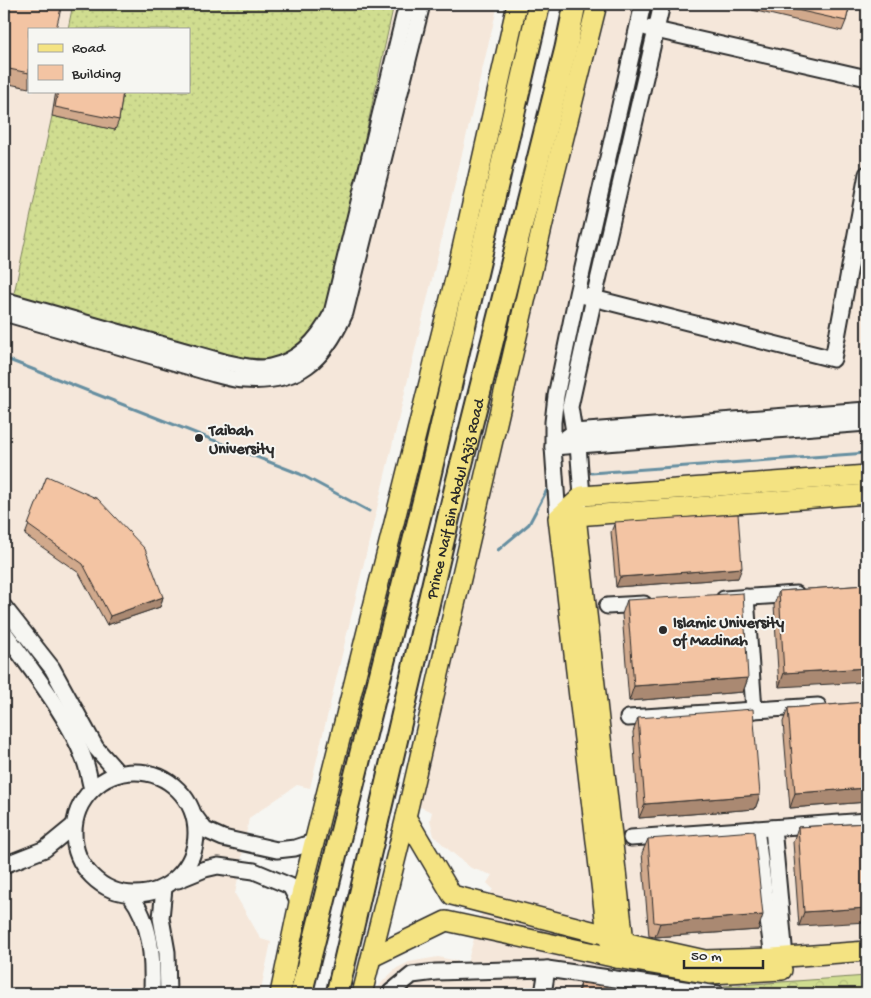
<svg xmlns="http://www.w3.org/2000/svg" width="871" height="998" viewBox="0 0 871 998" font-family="'Gochi Hand',sans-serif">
  <defs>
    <pattern id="grass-dots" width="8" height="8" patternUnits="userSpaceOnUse" patternTransform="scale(1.25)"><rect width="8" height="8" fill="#d0dd90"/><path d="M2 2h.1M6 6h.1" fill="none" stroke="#b3be7c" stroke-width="1.8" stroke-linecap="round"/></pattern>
    <pattern id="forest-crowns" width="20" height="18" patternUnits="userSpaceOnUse" patternTransform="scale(1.25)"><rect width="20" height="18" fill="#d0dd90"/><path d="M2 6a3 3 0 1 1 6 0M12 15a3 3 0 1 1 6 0" fill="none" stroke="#b3be7c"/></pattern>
  </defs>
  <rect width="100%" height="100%" fill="#f6f6f2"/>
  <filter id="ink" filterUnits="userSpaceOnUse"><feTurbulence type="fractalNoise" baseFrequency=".02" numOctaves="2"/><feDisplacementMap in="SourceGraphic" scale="10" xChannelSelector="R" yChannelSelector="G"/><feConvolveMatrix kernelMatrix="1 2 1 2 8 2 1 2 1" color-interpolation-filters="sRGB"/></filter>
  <g filter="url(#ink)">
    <g fill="#f5e7da" fill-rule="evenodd">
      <path d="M4,4H498L310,788L297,785L249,818L235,894L261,939L271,942L260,994H4ZM29,29H189V91H29Z"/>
      <polygon points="605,4 867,4 867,994 373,994 384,980 397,968 409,962 438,957 467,963 484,904 493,889 487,883 492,875 471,868 449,850 434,836 430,820 432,812 418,806"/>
    </g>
    <polygon fill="url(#grass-dots)" stroke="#7e845e" points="73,4 394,4 327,312 319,328 287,357 251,363 13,298 52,116 115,130 121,91 189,91 189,29 68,29"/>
    <polygon fill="url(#forest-crowns)" stroke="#7e845e" points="867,976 867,994 778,994 724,986"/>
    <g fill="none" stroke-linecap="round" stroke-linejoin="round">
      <g stroke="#668fa1" stroke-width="3">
        <polyline points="4,358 300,474 369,511"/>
        <polyline points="591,473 867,453"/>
        <polyline points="498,550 529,524 548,488"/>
      </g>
      <defs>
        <g id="minor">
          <polyline points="643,4 577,294 556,396 553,422 553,447 558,518 576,516 582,496 578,445 574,432 570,407 594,298 662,4"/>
          <polyline points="647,28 867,78"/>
          <polyline points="585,296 833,359 867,174"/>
          <path d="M4,300L224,362C239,365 256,370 270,367C300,361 319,339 332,313L407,4"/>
          <path d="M4,313L214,374C223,376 234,380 244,380C299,384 324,360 345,313L422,4"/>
          <polyline points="867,410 574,432 553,447 867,423"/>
          <polyline points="746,597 754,710"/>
          <polyline points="724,599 796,594"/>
          <polyline points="607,606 644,604"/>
          <polyline points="4,607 52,668 96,748 119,774"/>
          <path d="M4,632C31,669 68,716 84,759C88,768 89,779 92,789"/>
          <polyline points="628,718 818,706"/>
          <circle cx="135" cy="833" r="61"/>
          <polyline points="194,815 205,830 223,838 277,850 295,848 316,841"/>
          <polyline points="773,828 785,957"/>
          <polyline points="756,829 773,958"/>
          <polyline points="631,838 867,821"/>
          <polyline points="4,865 45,849 73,826"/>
          <polyline points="178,880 205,869 218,866 254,871 290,886 299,903"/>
          <polyline points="164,888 161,918 167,952 168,994"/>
          <path d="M130,895C152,923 153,960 152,994"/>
          <polyline points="391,994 391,992 412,975 436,972 547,969 718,994"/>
          <polyline points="543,994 547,969"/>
        </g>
        <g id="major">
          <polyline points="406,817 452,895 607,935 624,942 705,960 773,958 867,951"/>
          <polyline points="372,957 446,921 617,958 710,974 782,970"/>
          <polyline points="617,958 607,935 558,518 582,496 867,475"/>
          <polyline points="617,958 624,942 576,516 867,494"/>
          <polyline points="280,994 299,903 457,271 517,4"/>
          <polyline points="362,994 406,817 550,193 597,4"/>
        </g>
        <g id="highway">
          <polyline points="301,994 428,483 539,4"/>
          <path id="s1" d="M337,994L456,486L566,48L575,4"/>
        </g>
      </defs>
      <use href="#minor" stroke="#2b2b2b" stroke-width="19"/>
      <use href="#major" stroke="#2b2b2b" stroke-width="22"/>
      <use href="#highway" stroke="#2b2b2b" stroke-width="25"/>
      <use href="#minor" stroke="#f6f6f2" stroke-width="15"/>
      <use href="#major" stroke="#f4e382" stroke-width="19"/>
      <use href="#highway" stroke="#f4e382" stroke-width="21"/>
    </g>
    <g fill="#d1a98c" stroke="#2b2b2b">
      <polygon points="4,4 29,29 29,88 4,83"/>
      <polygon points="754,4 850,4 846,21 842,31 752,10"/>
      <polygon points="56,91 123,91 119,120 115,130 52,116"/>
      <polygon points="47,476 163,597 160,607 107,625 79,573 25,535"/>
      <polygon points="615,522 738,578 616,587 611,532"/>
      <polygon points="867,585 779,687 774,605 779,591"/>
      <polygon points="627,600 748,678 743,692 629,701 622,614"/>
      <polygon points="867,702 867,802 790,808 783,722 788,708"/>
      <polygon points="638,718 760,795 755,809 639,818 633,732"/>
      <polygon points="867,823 799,926 793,842 798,827"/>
      <polygon points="648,839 758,930 655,937 649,936 642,853"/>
      <polygon points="581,983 610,994 577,994"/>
    </g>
    <g fill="#aa8972" stroke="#2b2b2b">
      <polygon points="742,568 738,578 616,587 620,577"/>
      <polygon points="163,597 160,607 107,625 110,616"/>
      <polygon points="867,668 867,682 779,687 784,673"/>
      <polygon points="748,678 743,692 629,701 634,686"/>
      <polygon points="867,788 867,802 790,808 795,793"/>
      <polygon points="760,795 755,809 639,818 645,804"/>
      <polygon points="867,908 867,922 799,926 804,912"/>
      <polygon points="763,915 758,930 655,937 660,923"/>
    </g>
    <g fill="#f3c4a3" stroke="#2b2b2b">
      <polygon points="4,4 62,4 56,29 29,29 29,73 4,68"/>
      <polygon points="770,4 850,4 846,21"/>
      <polygon points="58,91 123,91 119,120 55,107"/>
      <polygon points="47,476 98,499 145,549 163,597 110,616 83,564 28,525"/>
      <polygon points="738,514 742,568 620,577 615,522"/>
      <polygon points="867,585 867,668 784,673 779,591"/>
      <polygon points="743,593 748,678 634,686 627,600"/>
      <polygon points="867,702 867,788 795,793 788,708"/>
      <polygon points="753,709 760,795 645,804 638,718"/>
      <polygon points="867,823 867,908 804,912 798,827"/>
      <polygon points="754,831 763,915 660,923 654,922 648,839"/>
      <polygon points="581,983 611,987 610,994 579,994"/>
      <polygon points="643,991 666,994 642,994"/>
    </g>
  </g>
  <g fill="#2b2b2b" stroke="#f6f6f2" stroke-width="2">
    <circle cx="199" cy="438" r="5"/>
    <circle cx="663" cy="630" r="5"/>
  </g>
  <g text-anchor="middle" stroke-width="4" stroke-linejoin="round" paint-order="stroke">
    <g font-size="16" font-weight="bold" fill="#2b2b2b" stroke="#f6f6f2" text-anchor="start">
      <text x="209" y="435">Taibah<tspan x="209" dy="18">University</tspan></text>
      <text x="673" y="627">Islamic University<tspan x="673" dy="18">of Madinah</tspan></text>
    </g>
    <g font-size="16" fill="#2b2b2b" stroke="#f6f6f2">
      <text dy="6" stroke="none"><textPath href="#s1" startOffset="509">Prince Naif Bin Abdul Aziz Road</textPath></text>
    </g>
  </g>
  <rect width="871" height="998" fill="none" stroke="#f6f6f2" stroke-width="20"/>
  <rect x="10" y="10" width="851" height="978" fill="none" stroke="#2b2b2b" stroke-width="2" filter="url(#ink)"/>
  <rect x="28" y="28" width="162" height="65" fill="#f6f6f2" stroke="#a5a5a2"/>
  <rect x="38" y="44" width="25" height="8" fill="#f4e382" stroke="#a5a5a2"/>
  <text x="72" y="52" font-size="15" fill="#2b2b2b">Road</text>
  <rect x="38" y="65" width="25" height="15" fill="#f3c4a3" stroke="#a5a5a2"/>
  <text x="72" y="78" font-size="15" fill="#2b2b2b">Building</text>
  <path d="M684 960v8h79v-8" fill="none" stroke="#2b2b2b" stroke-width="2.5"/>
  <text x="691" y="960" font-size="15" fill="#2b2b2b" stroke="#f6f6f2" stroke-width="4" paint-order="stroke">50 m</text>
</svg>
